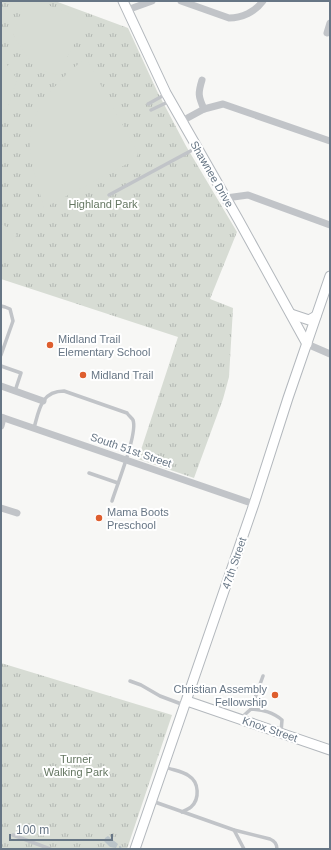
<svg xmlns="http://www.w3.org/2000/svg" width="331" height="850" viewBox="0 0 331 850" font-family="Arial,sans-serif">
  <defs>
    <pattern id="grass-tufts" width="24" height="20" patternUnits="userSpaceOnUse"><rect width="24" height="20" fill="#d7dcd4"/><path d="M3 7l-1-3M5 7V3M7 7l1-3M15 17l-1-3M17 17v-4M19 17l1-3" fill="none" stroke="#b2b7b2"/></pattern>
  </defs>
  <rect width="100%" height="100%" fill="#f7f7f5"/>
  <g fill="url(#grass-tufts)">
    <polygon points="1,1 55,1 128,28 157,91 186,146 237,232 210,299 233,308 229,377 223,399 194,478 138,459 178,337 1,279"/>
    <polygon points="1,663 172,715 127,849 1,849"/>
  </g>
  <g fill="#d7dcd4">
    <path d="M25,1C44,1 62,11 80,18L83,23L71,51L57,75L35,68L13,35Z"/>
    <polygon points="1,56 17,79 7,110 1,109"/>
    <path d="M86,58L138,153L136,159L44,208C39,189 32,168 30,148C27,110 59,79 86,58Z"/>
    <polygon points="1,223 17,235 5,251 1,247"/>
  </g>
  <polygon fill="#bac4c9" points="108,836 118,844 116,848 110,847 104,841 105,838"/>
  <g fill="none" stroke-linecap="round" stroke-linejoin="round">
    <polyline stroke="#bac4c9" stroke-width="2" points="120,847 121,849"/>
    <defs>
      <g id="secondary">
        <polyline points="123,1 166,93 238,219 307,344"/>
        <polyline points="291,314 309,320 316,316"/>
        <polyline points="187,701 330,750"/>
        <polyline points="135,849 254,504 288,398 330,276"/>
      </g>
    </defs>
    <use href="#secondary" stroke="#b3b8bd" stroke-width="11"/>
    <g stroke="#c1c4c8" stroke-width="3.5">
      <polyline points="148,104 166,94"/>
      <polyline points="151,110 170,101"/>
      <polyline points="109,195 196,148"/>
      <polyline points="1,306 5,307 10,309 13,321 1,355"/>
      <polyline points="1,366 21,373 15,391"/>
      <path d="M34,428C39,410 41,391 64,391L127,413C128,415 132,418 133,420C138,433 117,485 112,501"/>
      <polyline points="89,473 118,483"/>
      <polyline points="130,681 141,685 160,696 184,705"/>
      <polyline points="251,709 263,676"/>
      <path d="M241,718L251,709C263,710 273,712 282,720L281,732"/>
      <path d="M165,767C172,770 183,771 189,776C199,782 200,799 191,807C189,809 185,810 182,812"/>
      <path d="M152,801L234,830L270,839C275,841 277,844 277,849"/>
      <polyline points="234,830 244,849"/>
      <polyline points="13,835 50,849"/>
    </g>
    <g stroke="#c1c4c8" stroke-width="7">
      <path d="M181,1L229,18C242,18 255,12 263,1"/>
      <polyline points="127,10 152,1"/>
      <polyline points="327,33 330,23"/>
      <path d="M202,80C198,93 198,96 204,109"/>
      <polyline points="182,121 204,109 223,104 330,141"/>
      <polyline points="226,198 248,195 330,225"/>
      <polyline points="307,344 330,354"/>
      <polyline points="1,386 43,401"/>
      <polyline points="1,417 254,504"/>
      <polyline points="1,426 3,418"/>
      <polyline points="1,508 17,513"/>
    </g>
    <use href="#secondary" stroke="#fff" stroke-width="9"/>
  </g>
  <g fill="#de5e2e" stroke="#fff" stroke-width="1.5">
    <circle cx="50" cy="345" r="4"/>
    <circle cx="83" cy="375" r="4"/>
    <circle cx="99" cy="518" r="4"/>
    <circle cx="275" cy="695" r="4"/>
  </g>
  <g text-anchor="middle" stroke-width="4" stroke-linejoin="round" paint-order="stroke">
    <g font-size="11" fill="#677685" stroke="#fff">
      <text transform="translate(212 174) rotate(60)" y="4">Shawnee Drive</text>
      <text transform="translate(131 450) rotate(19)" y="4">South 51st Street</text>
      <text transform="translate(234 563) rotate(-71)" y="4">47th Street</text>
      <text transform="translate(270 729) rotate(19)" y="4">Knox Street</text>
    </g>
    <g font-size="11" fill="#657762" stroke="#fff">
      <text x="103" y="208">Highland Park</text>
      <text x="76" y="763">Turner<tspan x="76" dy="13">Walking Park</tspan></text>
    </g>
    <g font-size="11" fill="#677685" stroke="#fff" text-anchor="start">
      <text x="58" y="343">Midland Trail<tspan x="58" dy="13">Elementary School</tspan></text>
      <text x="91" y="379">Midland Trail</text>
      <text x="107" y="516">Mama Boots<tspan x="107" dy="13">Preschool</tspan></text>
      <text x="267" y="693" text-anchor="end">Christian Assembly<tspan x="267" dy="13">Fellowship</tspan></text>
    </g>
  </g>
  <rect width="331" height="850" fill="none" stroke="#677685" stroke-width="4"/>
  <path d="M10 834v6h102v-6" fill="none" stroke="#677685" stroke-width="2"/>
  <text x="16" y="834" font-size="12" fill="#677685" stroke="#ffffff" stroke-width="3" paint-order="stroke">100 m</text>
</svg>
